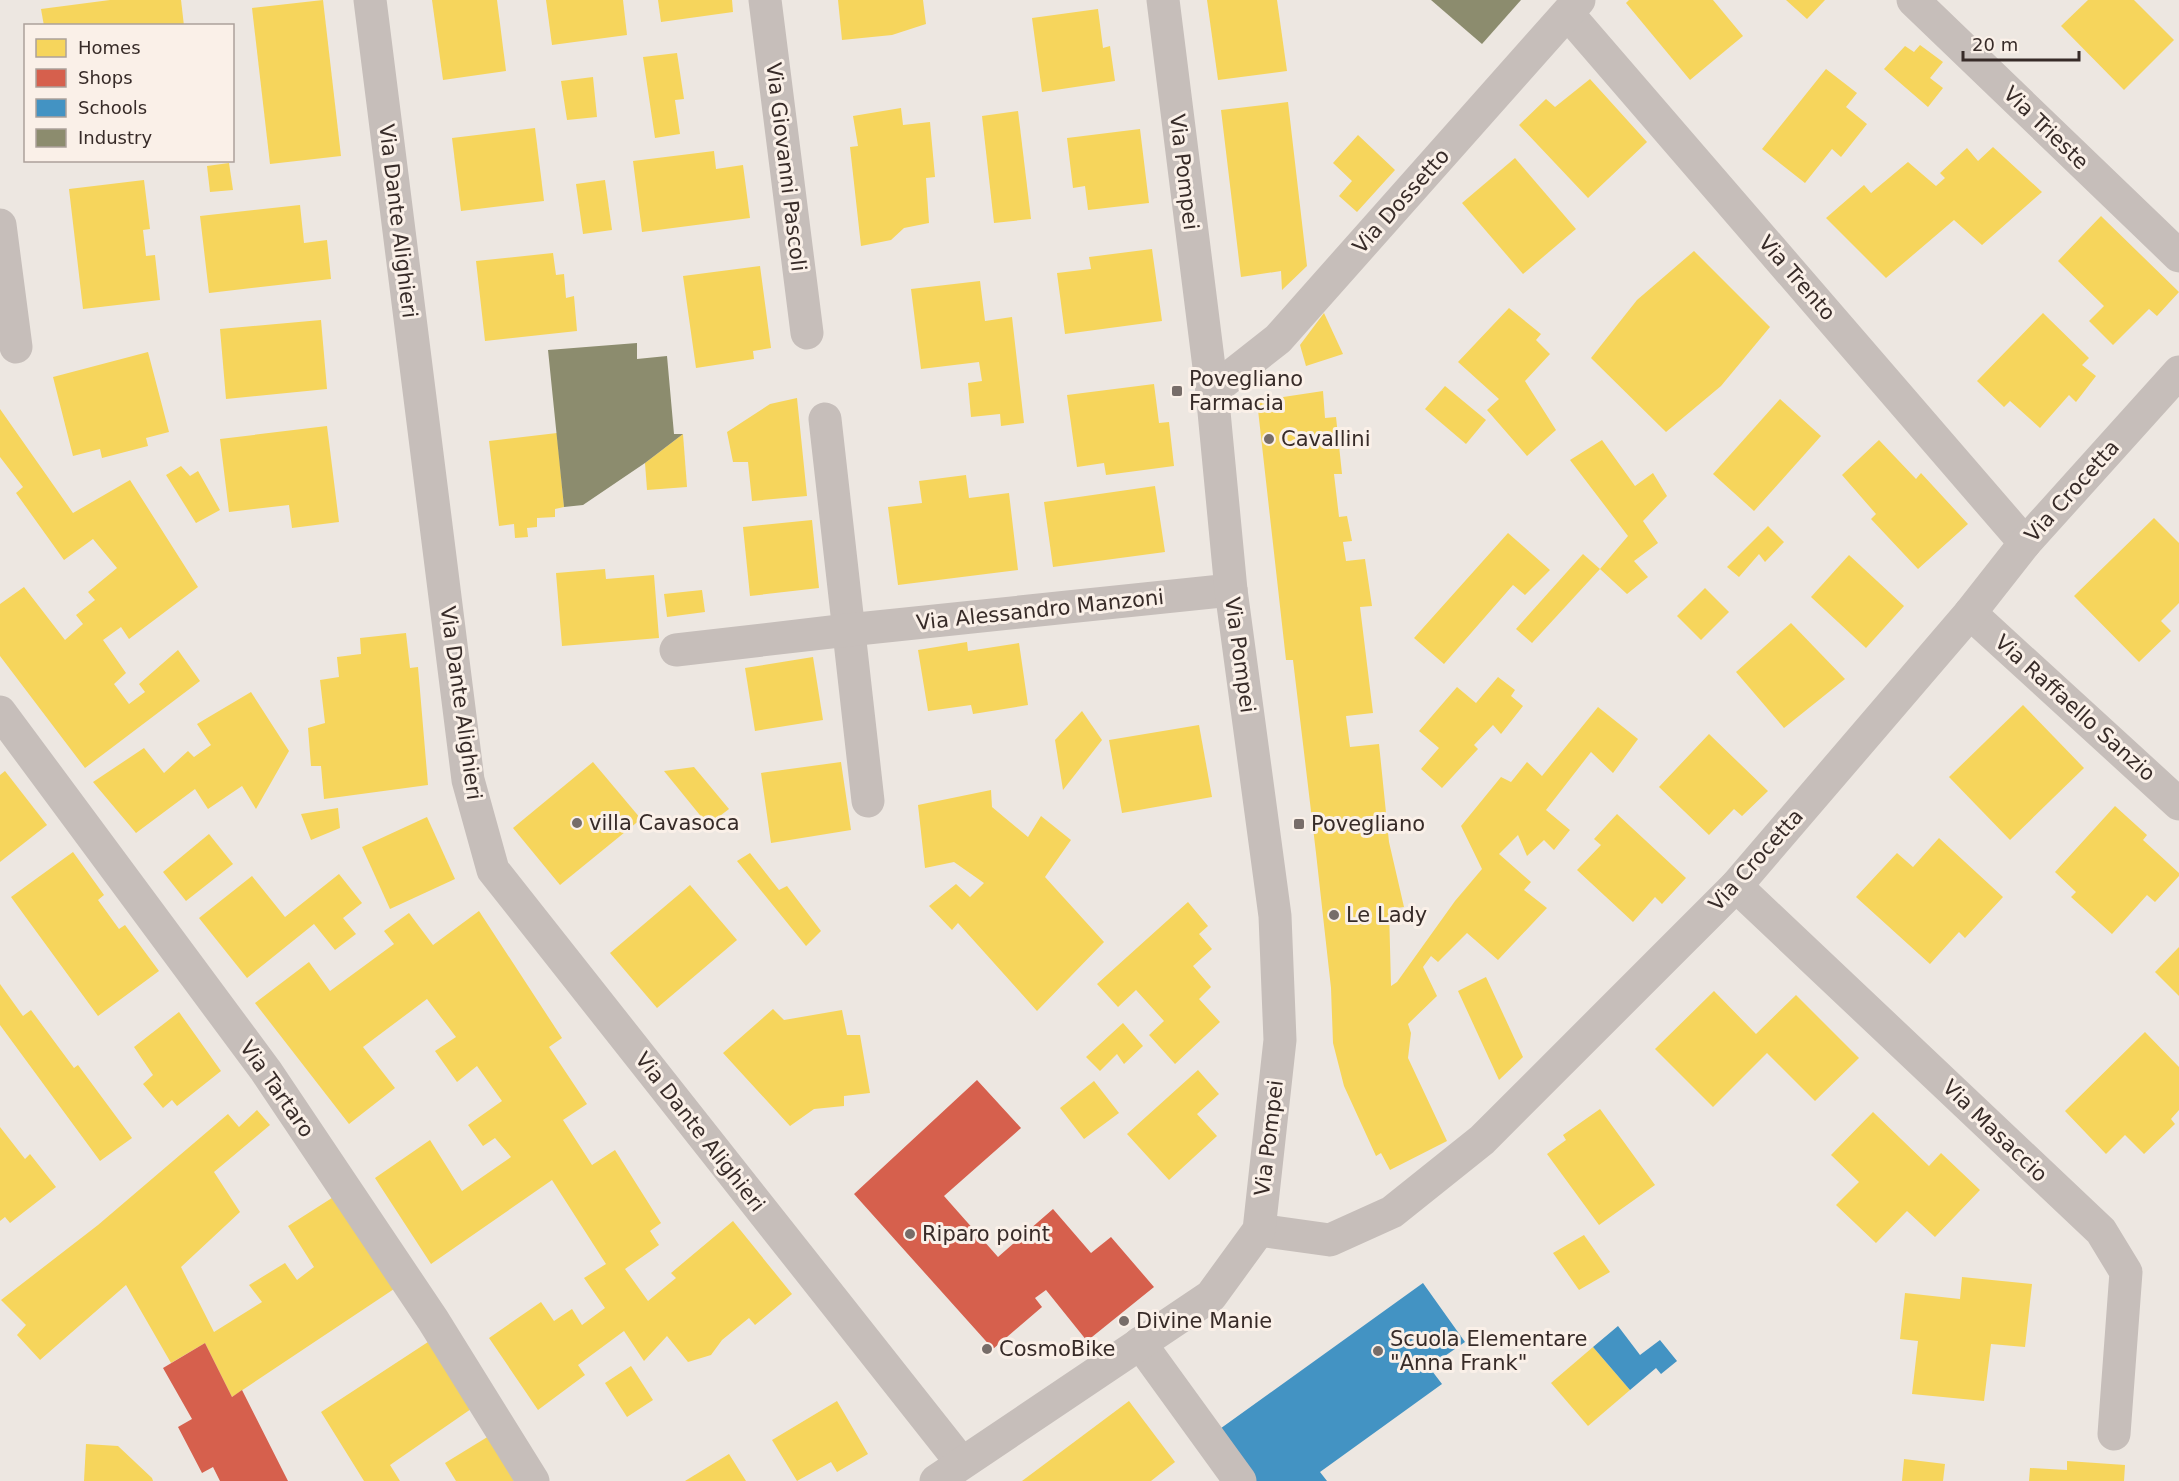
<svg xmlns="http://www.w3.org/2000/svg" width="2179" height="1481" viewBox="0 0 2179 1481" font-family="'DejaVu Sans',sans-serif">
  <rect width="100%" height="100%" fill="#ede7e1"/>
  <g fill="#f6d55c">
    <polygon points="110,0 181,0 184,26 44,26 41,9"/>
    <polygon points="323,0 341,156 270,164 252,8"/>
    <polygon points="432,0 497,0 506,71 443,80"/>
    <polygon points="546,0 623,0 627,35 552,45"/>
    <polygon points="658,0 732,0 733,12 661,22"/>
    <polygon points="838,0 923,0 926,24 892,35 842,40"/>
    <polygon points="1207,0 1277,0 1287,71 1218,80"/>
    <polygon points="1629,0 1713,0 1743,36 1690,80 1626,3"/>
    <polygon points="1786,0 1825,0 1807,19"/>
    <polygon points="2088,0 2134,0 2174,40 2124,90 2061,26"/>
    <polygon points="1098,9 1103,48 1110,46 1115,81 1042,92 1032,18"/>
    <polygon points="1920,45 1943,62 1930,78 1943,88 1928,107 1884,69 1905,46 1914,52"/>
    <polygon points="677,53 684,99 675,100 680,134 655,138 643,57"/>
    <polygon points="1826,69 1857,93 1846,107 1867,124 1841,157 1832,149 1805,183 1762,149"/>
    <polygon points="593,77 597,117 567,120 561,81"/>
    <polygon points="1590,79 1647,142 1588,198 1519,125 1546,99 1555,107"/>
    <polygon points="1288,102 1307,266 1282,290 1281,271 1241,277 1221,110"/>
    <polygon points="901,108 903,125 930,122 935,177 926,178 929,223 904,228 891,240 861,246 850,147 858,146 853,116"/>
    <polygon points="1018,111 1031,219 994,223 982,116"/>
    <polygon points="535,128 544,201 461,211 452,138"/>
    <polygon points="1140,129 1149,203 1088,210 1085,186 1073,188 1067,138"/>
    <polygon points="1358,135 1395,170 1357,212 1339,196 1352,181 1333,163"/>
    <polygon points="1993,147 2042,192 1982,245 1954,220 1886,278 1826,218 1864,185 1871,193 1908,162 1936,186 1945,178 1940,173 1967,148 1978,161"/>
    <polygon points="714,151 716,169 743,165 750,218 642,232 633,161"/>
    <polygon points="1515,158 1576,229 1523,274 1462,203"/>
    <polygon points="229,163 233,190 210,192 207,166"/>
    <polygon points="144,180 150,229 143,230 146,256 155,255 160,300 83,309 69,189"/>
    <polygon points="605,180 612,230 583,234 576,184"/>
    <polygon points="300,205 304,243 327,240 331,279 209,293 200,216"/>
    <polygon points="2101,216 2179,292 2157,316 2149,309 2113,345 2089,321 2104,306 2058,261"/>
    <polygon points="1152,249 1162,321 1065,334 1057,273 1091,269 1089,257"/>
    <polygon points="1694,251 1770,327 1721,386 1666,432 1591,358 1637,300"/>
    <polygon points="553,253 556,275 564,274 566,298 574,296 577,331 485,341 476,261"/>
    <polygon points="760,266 771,348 753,351 754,359 696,368 683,276"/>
    <polygon points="980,281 985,321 1012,317 1024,423 1001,426 1000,414 971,417 968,383 982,381 979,362 921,369 911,289"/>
    <polygon points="1509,308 1541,334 1536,340 1550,354 1525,381 1556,430 1527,456 1487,410 1499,399 1458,362"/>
    <polygon points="1324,313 1343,354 1306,366 1300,345"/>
    <polygon points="2043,313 2089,358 2082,365 2096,376 2076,402 2069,395 2040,428 2010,401 2004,407 1977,381"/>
    <polygon points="321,320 327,389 226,399 220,329"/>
    <polygon points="148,352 169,432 146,438 148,446 102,458 100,449 73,456 53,377"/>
    <polygon points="1154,384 1159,423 1169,422 1174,466 1106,475 1104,463 1077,467 1067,395"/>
    <polygon points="1445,386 1486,420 1466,444 1425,409"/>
    <polygon points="1323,391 1325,418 1336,417 1342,474 1334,474 1339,517 1347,516 1352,541 1343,542 1346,561 1365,559 1372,606 1360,607 1373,713 1346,716 1350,747 1379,744 1389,842 1404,907 1389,909 1391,986 1397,982 1455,901 1482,869 1461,826 1501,777 1511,782 1527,762 1542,776 1598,707 1638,739 1613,773 1591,752 1546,810 1570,830 1554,850 1544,840 1527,856 1518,835 1499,854 1531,882 1524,890 1547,908 1498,960 1467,933 1438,962 1431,956 1423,967 1437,996 1408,1024 1411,1033 1408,1058 1447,1141 1390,1170 1381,1153 1376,1156 1344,1086 1333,1043 1331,988 1316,853 1293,660 1286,660 1257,401"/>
    <polygon points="797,398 807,496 752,501 748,462 733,462 727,432 770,404"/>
    <polygon points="1780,399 1821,436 1754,511 1713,474"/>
    <polygon points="0,409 73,513 130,480 198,587 129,639 121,627 103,640 126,673 114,684 129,704 145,692 139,684 178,650 200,681 85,768 0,656 0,604 24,587 65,640 83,624 76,615 95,600 88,592 117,568 93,539 64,560 16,493 23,487 0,457"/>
    <polygon points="327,426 339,522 292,528 289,505 229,512 220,439"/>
    <polygon points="557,433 564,507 555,509 555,517 537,518 537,527 527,528 528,537 515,538 514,524 499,526 489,441"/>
    <polygon points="683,434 687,487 647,490 645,463"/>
    <polygon points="1602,440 1635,486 1653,473 1667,496 1643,521 1658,543 1634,561 1648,577 1627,594 1600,569 1628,536 1570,460"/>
    <polygon points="1879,440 1916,479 1921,473 1968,524 1918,569 1871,519 1876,514 1842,475"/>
    <polygon points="181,466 190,476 198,471 220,510 196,523 166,475"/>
    <polygon points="966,475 969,498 1009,493 1018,570 898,585 888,507 922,503 919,481"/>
    <polygon points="1155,486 1165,552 1053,567 1044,502"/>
    <polygon points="2154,518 2179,543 2179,603 2161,621 2171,631 2139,662 2074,596"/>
    <polygon points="812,520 819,588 750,596 743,527"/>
    <polygon points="1768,526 1784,542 1765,562 1759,554 1739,577 1727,567"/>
    <polygon points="1508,533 1550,570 1525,595 1513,585 1444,664 1414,638"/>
    <polygon points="1583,554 1600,569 1532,643 1516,629"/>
    <polygon points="1849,555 1904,606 1866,648 1811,597"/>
    <polygon points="605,569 606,579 654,575 659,638 562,646 556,573"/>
    <polygon points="1705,588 1729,612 1701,640 1677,616"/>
    <polygon points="702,590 705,612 667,617 664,594"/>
    <polygon points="1791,623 1845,679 1784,728 1736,672"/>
    <polygon points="406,633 410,668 418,667 428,785 324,799 321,766 311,766 308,728 325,723 320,680 339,677 337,657 361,654 360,638"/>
    <polygon points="967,642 968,651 1019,643 1028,705 973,714 971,705 928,711 918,650"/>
    <polygon points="813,657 823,720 755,731 745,668"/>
    <polygon points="1498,677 1515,690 1511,696 1523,706 1501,734 1493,725 1474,745 1478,749 1442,788 1421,769 1439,748 1419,731 1457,687 1476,703"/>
    <polygon points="251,692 289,751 256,809 242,786 208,809 195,789 136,833 93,782 144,748 164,773 188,751 194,757 211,745 197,724"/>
    <polygon points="2023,705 2084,768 2010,840 1949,777"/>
    <polygon points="1082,711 1102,740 1063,790 1055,740"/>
    <polygon points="1199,725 1212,797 1122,813 1109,740"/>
    <polygon points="1709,734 1768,791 1742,816 1734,809 1709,835 1659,787"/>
    <polygon points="593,762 641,819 560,885 513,828"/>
    <polygon points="841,762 851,830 771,843 761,773"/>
    <polygon points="694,767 729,809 708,825 664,771"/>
    <polygon points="5,771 47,825 0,862 0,775"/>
    <polygon points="991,790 992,807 1028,837 1041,816 1071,840 1045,877 1104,942 1037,1011 958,923 952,930 929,906 956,884 970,897 984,883 954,862 925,868 918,805"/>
    <polygon points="2115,806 2147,835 2143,840 2179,873 2179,876 2155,902 2147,895 2112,934 2071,897 2076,892 2055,872"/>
    <polygon points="338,808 340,828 311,840 301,814"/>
    <polygon points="1617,814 1686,878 1662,904 1655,897 1633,922 1577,870 1601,845 1594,839"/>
    <polygon points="427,817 455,879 390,909 362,847"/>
    <polygon points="209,834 233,864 186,901 163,872"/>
    <polygon points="1939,838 2003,897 1965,938 1959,932 1930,964 1856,897 1897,853 1913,867"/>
    <polygon points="73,852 104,895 98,900 119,929 125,925 159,971 98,1016 11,897"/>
    <polygon points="750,853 779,890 787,886 821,931 806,946 737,861"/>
    <polygon points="339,874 362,903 343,918 356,934 335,950 314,924 247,978 199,918 252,876 285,917"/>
    <polygon points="690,885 737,940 657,1008 610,953"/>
    <polygon points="1188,902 1208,926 1199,934 1212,949 1193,966 1211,987 1199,999 1220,1022 1175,1064 1149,1035 1164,1021 1136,990 1118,1007 1097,984"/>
    <polygon points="479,911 562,1038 549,1047 587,1104 563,1120 592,1165 615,1150 661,1223 650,1231 659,1245 625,1269 648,1301 676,1278 671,1273 733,1221 792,1294 755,1325 749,1318 722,1340 711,1355 688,1362 667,1336 644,1361 624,1331 578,1365 585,1375 538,1410 489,1338 541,1302 554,1321 572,1309 582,1325 605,1308 584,1278 606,1264 552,1180 431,1264 375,1178 430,1140 462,1191 511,1157 495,1138 483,1146 468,1125 502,1101 477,1066 457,1082 435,1051 456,1037 427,999 363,1047 395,1088 349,1124 255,1003 309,962 330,991 394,944 384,931 409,913 433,945"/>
    <polygon points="2179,947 2179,996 2155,972"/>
    <polygon points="1486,977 1523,1057 1499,1080 1458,991"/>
    <polygon points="0,984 23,1016 31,1010 74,1068 78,1065 132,1138 100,1161 0,1025"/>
    <polygon points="1714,991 1756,1034 1796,995 1859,1058 1815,1101 1767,1053 1713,1107 1655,1049"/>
    <polygon points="773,1009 784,1020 842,1010 847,1035 860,1035 870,1093 844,1096 844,1106 814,1109 790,1126 723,1053"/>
    <polygon points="179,1012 221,1071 177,1106 172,1100 163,1108 143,1084 153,1075 134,1047"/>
    <polygon points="1123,1023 1143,1046 1124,1064 1117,1054 1100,1071 1086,1057"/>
    <polygon points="2145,1032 2179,1067 2179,1110 2171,1119 2175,1124 2144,1154 2125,1135 2106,1154 2065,1111"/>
    <polygon points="1198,1070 1219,1094 1197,1114 1217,1136 1169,1180 1127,1134"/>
    <polygon points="1094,1081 1119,1113 1084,1139 1060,1108"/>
    <polygon points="1600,1109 1655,1185 1599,1225 1547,1154 1566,1140 1563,1135"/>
    <polygon points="257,1110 270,1125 214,1172 240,1212 181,1267 214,1332 262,1302 249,1285 285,1263 297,1280 314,1267 288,1226 335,1196 397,1287 232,1397 205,1343 171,1363 126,1285 40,1360 17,1335 26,1325 1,1300 98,1225 228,1114 239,1127"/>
    <polygon points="1873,1112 1929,1166 1941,1153 1980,1190 1935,1237 1907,1211 1876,1243 1836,1205 1859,1182 1831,1155"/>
    <polygon points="0,1127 25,1159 30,1154 56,1187 10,1223 5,1217 0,1221"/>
    <polygon points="1584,1235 1610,1272 1579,1290 1553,1253"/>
    <polygon points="1962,1277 2032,1284 2025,1347 1991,1344 1984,1401 1912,1394 1918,1341 1900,1339 1905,1293 1960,1299"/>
    <polygon points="428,1342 471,1409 390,1465 400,1481 364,1481 321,1412"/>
    <polygon points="1593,1347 1630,1390 1588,1426 1551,1383"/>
    <polygon points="631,1366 653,1400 627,1417 605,1383"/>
    <polygon points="837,1401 868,1454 837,1472 831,1462 797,1481 772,1440"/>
    <polygon points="1129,1401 1175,1462 1151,1481 1022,1481"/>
    <polygon points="489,1436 514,1481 456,1481 445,1463"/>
    <polygon points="86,1444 118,1446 152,1478 153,1481 84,1481"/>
    <polygon points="729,1454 746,1481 685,1481"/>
    <polygon points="1904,1459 1945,1464 1943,1481 1902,1481"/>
    <polygon points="2067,1461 2125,1465 2124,1481 2029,1481 2030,1468 2067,1470"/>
  </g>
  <g fill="#d6604d">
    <polygon points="977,1080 1021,1128 944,1196 998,1257 1053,1209 1091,1253 1111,1237 1154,1287 1087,1341 1046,1290 1035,1298 1042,1307 993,1349 854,1194"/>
    <polygon points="205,1343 232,1397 242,1390 288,1481 220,1481 213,1467 202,1473 178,1427 192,1419 163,1368"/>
  </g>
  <g fill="#4393c3">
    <polygon points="1423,1283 1465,1342 1429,1367 1442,1384 1320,1472 1327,1481 1253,1481 1217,1431"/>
    <polygon points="1618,1326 1640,1355 1660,1340 1677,1361 1661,1374 1656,1368 1630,1390 1593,1347"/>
  </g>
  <g fill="#8c8c6e">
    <polygon points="1431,0 1521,0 1482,44"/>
    <polygon points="637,343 637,359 667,356 674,434 683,434 645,463 583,505 564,507 548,350"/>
  </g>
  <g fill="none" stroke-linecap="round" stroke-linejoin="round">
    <g stroke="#c6beba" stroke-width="33">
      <polyline points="370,0 468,780 493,870 961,1462"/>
      <polyline points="765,0 807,333"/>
      <polyline points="1913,0 2179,256"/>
      <polyline points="1568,14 2025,543"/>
      <polyline points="0,225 16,347"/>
      <polyline points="1212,391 1278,339 1579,0"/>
      <polyline points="825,419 868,801"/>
      <polyline points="1970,613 2179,804"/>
      <polyline points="676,650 848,630 1231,590"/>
      <polyline points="0,712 266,1071 433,1320 533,1481"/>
      <polyline points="1736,886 2101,1231 2126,1272 2114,1434"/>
      <polyline points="1259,1230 1330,1240 1392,1212 1482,1140 1736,886 1970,613 2025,543 2179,372"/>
      <polyline points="1140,1343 1240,1481"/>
      <polyline points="936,1481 1211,1296 1259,1230 1280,1040 1275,916 1231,590 1212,391 1163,0"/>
    </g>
  </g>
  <g fill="#776d69" stroke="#faf0e8" stroke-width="2">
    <rect x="1171" y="385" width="12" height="12" rx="3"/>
    <circle cx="1269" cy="439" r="6"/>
    <circle cx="577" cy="823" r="6"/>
    <rect x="1293" y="818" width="12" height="12" rx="3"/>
    <circle cx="1334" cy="915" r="6"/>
    <circle cx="910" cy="1234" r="6"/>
    <circle cx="1124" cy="1321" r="6"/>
    <circle cx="987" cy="1349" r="6"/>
    <circle cx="1378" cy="1351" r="6"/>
  </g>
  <g text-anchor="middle" stroke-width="6" stroke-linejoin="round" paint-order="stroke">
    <g font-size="21" fill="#372b28" stroke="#faf0e8">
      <text transform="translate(2046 128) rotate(44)" y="7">Via Trieste</text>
      <text transform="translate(786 167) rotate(83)" y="7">Via Giovanni Pascoli</text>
      <text transform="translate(1184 172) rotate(83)" y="7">Via Pompei</text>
      <text transform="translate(1401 201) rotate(-48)" y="7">Via Dossetto</text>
      <text transform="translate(398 221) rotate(83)" y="7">Via Dante Alighieri</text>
      <text transform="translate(1797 278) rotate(49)" y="7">Via Trento</text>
      <text transform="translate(2072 491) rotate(-48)" y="7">Via Crocetta</text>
      <text transform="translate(1040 610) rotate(-6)" y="7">Via Alessandro Manzoni</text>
      <text transform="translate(1240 655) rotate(82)" y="7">Via Pompei</text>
      <text transform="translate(461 703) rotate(82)" y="7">Via Dante Alighieri</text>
      <text transform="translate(2075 708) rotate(42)" y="7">Via Raffaello Sanzio</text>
      <text transform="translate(1756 860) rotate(-48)" y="7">Via Crocetta</text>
      <text transform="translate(277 1089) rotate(55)" y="7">Via Tartaro</text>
      <text transform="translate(1995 1131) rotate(44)" y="7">Via Masaccio</text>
      <text transform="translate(700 1132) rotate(52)" y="7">Via Dante Alighieri</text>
      <text transform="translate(1269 1138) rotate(-83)" y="7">Via Pompei</text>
    </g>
    <g font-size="21" fill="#372b28" stroke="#faf0e8" text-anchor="start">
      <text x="1189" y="386">Povegliano<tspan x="1189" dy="24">Farmacia</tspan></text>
      <text x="1281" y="446">Cavallini</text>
      <text x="589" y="830">villa Cavasoca</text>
      <text x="1311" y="831">Povegliano</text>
      <text x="1346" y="922">Le Lady</text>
      <text x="922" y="1241">Riparo point</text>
      <text x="1136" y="1328">Divine Manie</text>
      <text x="1390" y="1346">Scuola Elementare<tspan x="1390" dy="24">"Anna Frank"</tspan></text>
      <text x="999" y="1356">CosmoBike</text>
    </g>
  </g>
  <rect x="24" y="24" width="210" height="138" fill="#faf0e8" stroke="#aca19b" stroke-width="1.5"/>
  <rect x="36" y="39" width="30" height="18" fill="#f6d55c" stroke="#aca19b" stroke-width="1.5"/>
  <text x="78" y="54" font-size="18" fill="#372b28">Homes</text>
  <rect x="36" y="69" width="30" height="18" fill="#d6604d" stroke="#aca19b" stroke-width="1.5"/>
  <text x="78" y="84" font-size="18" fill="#372b28">Shops</text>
  <rect x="36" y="99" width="30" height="18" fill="#4393c3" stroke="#aca19b" stroke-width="1.5"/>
  <text x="78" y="114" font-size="18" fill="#372b28">Schools</text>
  <rect x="36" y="129" width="30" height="18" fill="#8c8c6e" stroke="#aca19b" stroke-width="1.5"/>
  <text x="78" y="144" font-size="18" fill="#372b28">Industry</text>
  <path d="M1963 51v9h116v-9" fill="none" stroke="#372b28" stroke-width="3"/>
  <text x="1972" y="51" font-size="18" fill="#372b28" stroke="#faf0e8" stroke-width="4.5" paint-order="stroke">20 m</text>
</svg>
